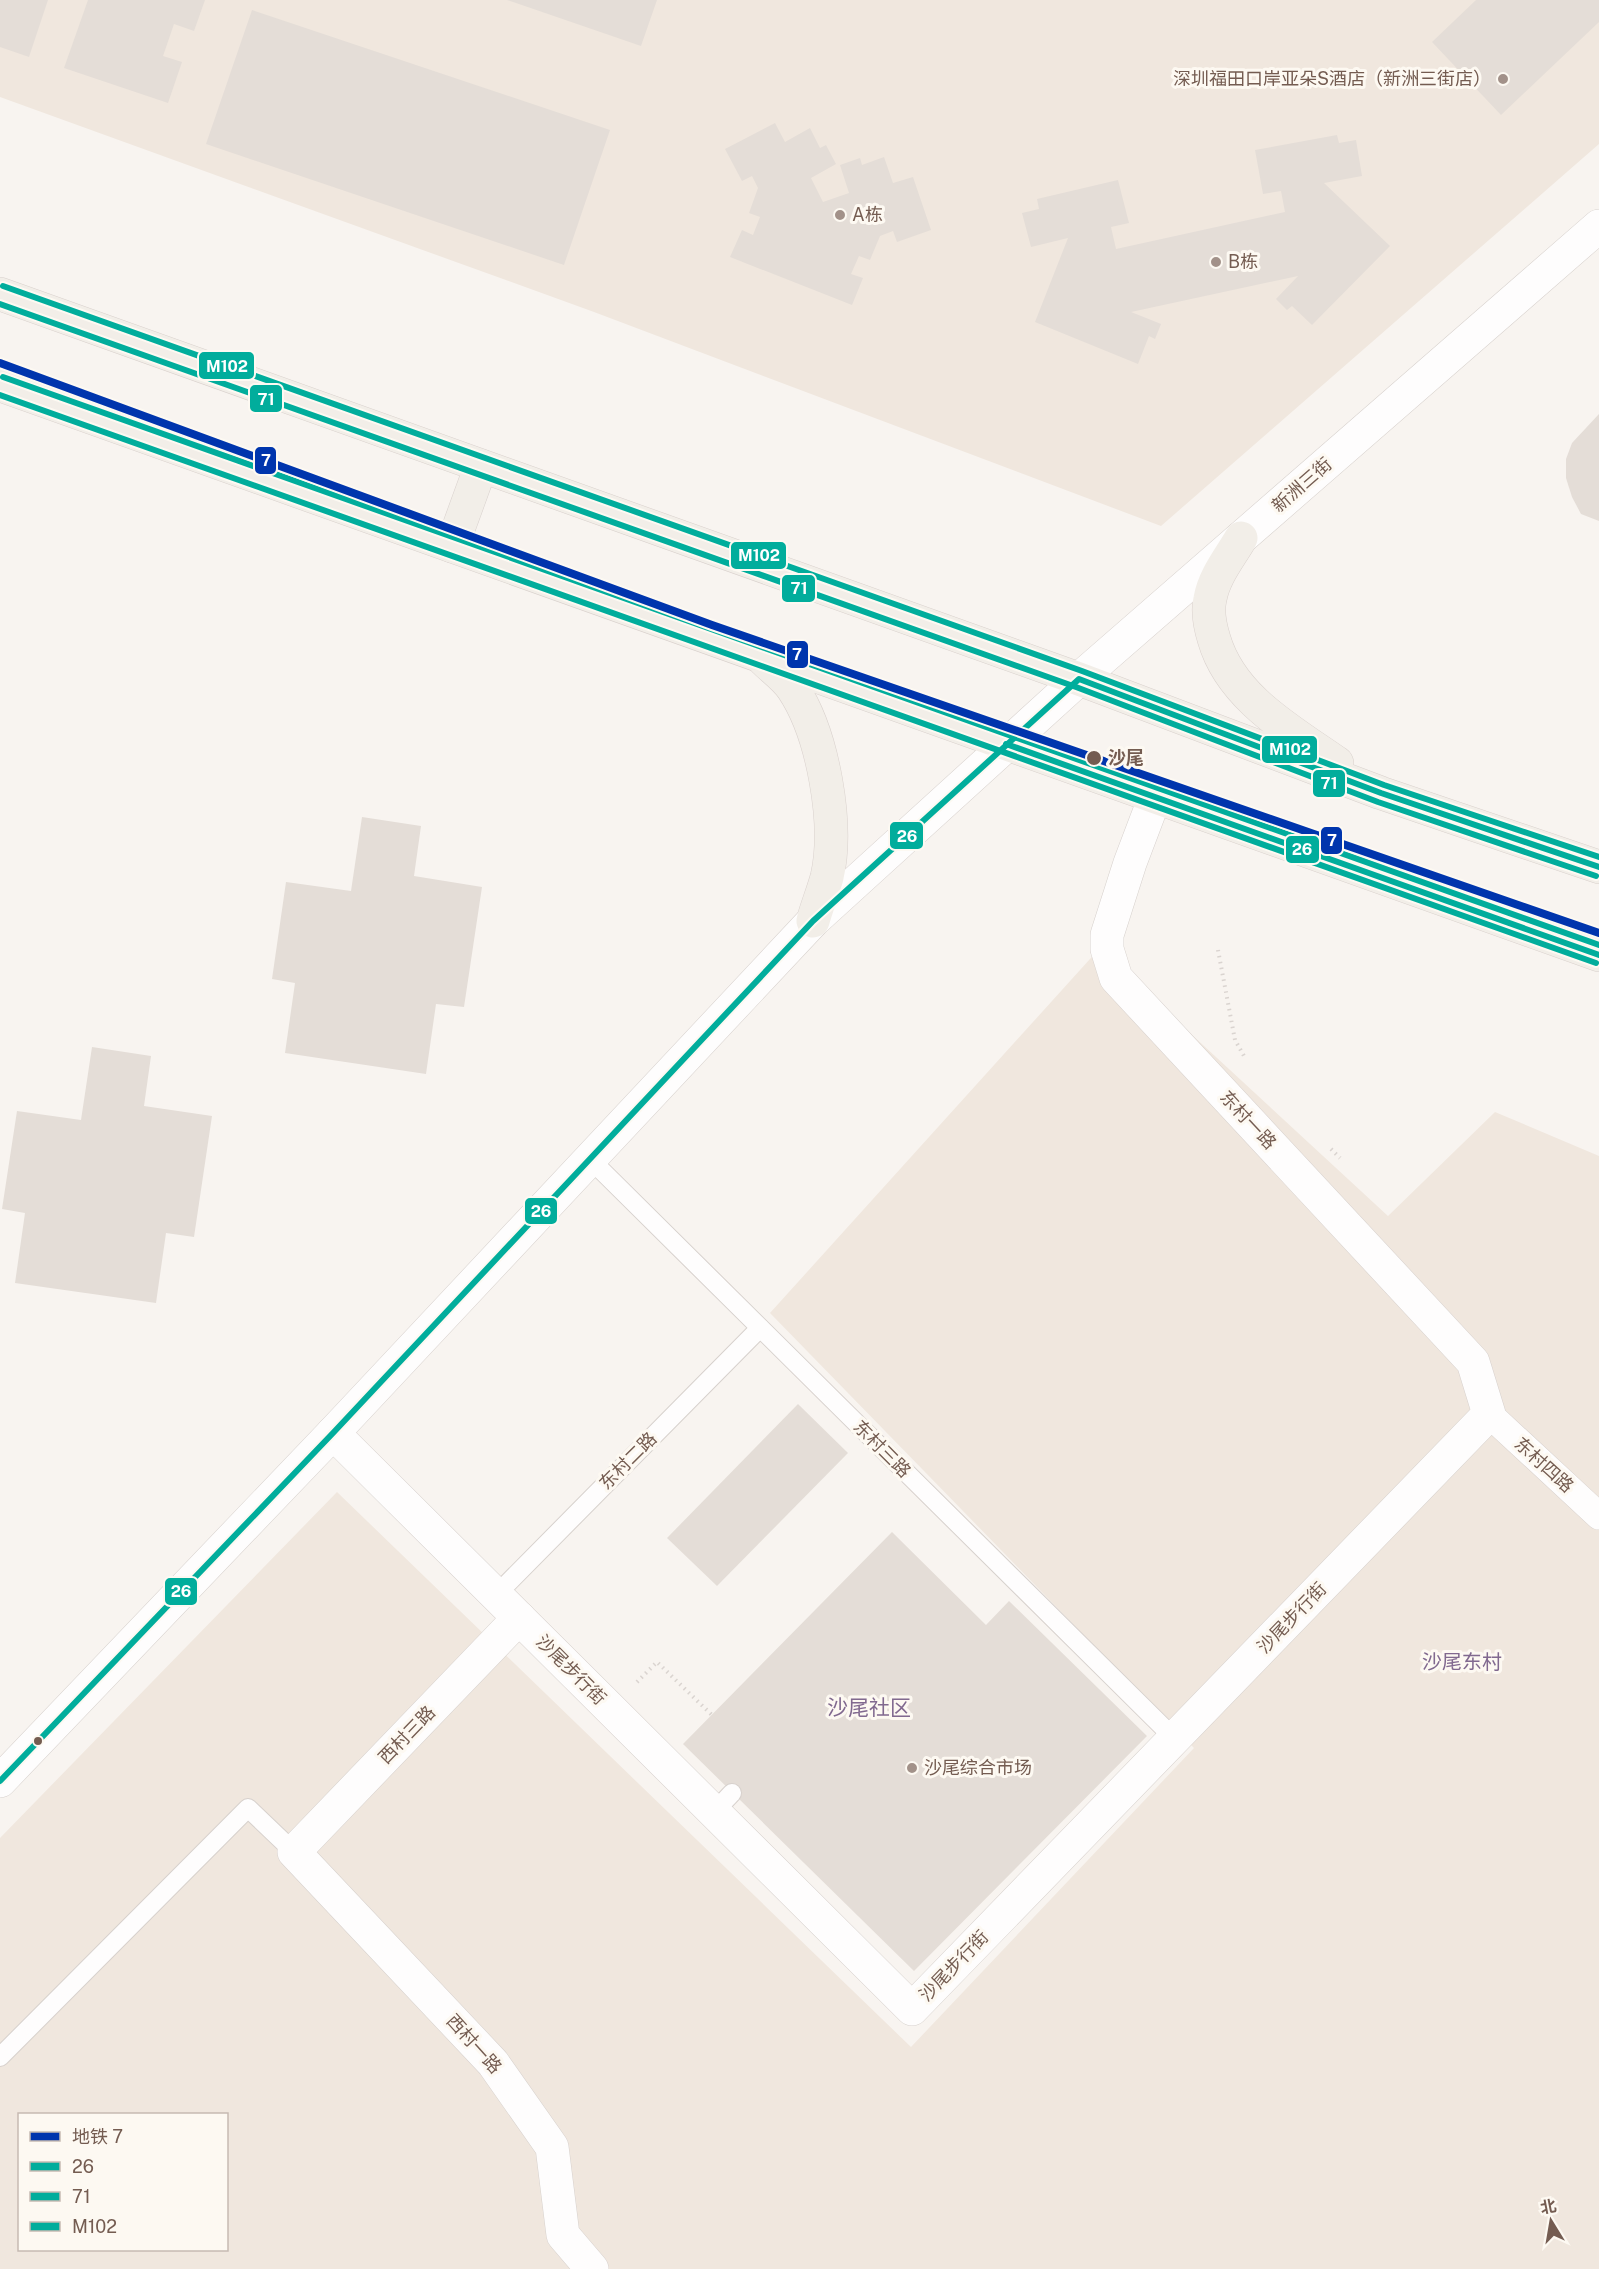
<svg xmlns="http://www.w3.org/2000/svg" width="1599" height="2269" viewBox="0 0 1599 2269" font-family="'Public Sans','Noto Sans SC',sans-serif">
  <rect width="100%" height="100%" fill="#f8f4f0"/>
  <g fill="#f0e7de" fill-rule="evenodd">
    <polygon points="0,0 1599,0 1599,144 1161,526 594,312 0,97"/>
    <path d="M1099,949L1388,1216L1495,1112L1599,1156V2269H0V1838L337,1492L911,2047L1194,1748L770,1313ZM20,2114H226V2250H20Z"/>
  </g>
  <g fill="#e4ddd7">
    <polygon points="0,0 48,0 29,57 0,47"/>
    <polygon points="88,0 205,0 194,31 174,24 163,56 182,62 168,103 64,68"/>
    <polygon points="507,0 657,0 641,46"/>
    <polygon points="1476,0 1599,0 1599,22 1501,115 1432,42"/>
    <polygon points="252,10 610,130 564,265 206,144"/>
    <polygon points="775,123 785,142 810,128 820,148 826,145 836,164 811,178 823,202 849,193 840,165 860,158 862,165 884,157 893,183 913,177 931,230 897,242 893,231 880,236 870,260 859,256 851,274 863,278 852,305 730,257 742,230 753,235 760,217 749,213 758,188 752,176 742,181 725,149"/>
    <polygon points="1337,135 1339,143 1356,140 1362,176 1324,183 1390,246 1312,325 1292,306 1287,310 1276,299 1298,276 1131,312 1161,324 1155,339 1149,336 1138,364 1035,322 1068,238 1031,247 1022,213 1039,209 1037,199 1118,180 1129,223 1111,227 1116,249 1285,212 1281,191 1263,194 1255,150"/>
    <polygon points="1599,414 1599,521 1581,514 1572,497 1566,478 1566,459 1572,443"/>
    <polygon points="362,817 421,826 414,876 482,887 464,1007 436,1004 426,1074 285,1053 295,983 272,979 286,882 351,891"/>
    <polygon points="92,1047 151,1056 144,1106 212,1116 194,1237 166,1233 156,1303 15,1283 25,1213 2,1209 17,1111 81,1120"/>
    <polygon points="798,1404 848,1453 717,1586 667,1538"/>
    <polygon points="892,1532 986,1625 1009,1601 1147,1736 914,1971 683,1744"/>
  </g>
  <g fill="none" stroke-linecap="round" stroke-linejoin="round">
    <defs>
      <g id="service">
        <polyline points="590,1159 1175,1739"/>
        <polyline points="496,1595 760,1328"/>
        <polyline points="714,1812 732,1793"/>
        <polyline points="0,2057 248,1808 294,1852"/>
      </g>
      <polyline id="pedestrian" points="1489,1414 1599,1516"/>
      <g id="minor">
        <polyline points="333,1433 912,2009 1489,1414 1473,1362 1116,978 1107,949 1107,935 1130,863 1155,797"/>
        <polyline points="519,1618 294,1852 493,2063 552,2147 563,2235 592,2269"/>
      </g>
      <polyline id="tertiary" points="0,1781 333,1433 813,921 1079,679 1599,226"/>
      <g id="primary">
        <polyline points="0,294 1079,679 1381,793 1599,867"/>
        <polyline points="0,385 1599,955"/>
        <path d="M1241,538C1230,557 1214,576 1210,599C1207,612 1210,626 1214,639C1231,698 1290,730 1337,763"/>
        <polyline points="452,546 481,466"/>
        <path d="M764,660C773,669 786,678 793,689C823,734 839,824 827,877C823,892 817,906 813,921"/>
      </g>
    </defs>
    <use href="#service" stroke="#d7d1cd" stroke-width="20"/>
    <use href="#pedestrian" stroke="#d7d1cd" stroke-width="28"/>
    <use href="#minor" stroke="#d7d1cd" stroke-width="34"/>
    <use href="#tertiary" stroke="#d7d1cd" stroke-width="34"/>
    <use href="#primary" stroke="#d9d1cd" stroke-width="34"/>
    <g stroke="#dad4d0" stroke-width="4" stroke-dasharray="1.5 4.5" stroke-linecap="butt">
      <polyline points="1218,950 1235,1040 1244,1056"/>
      <polyline points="1331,1149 1340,1158"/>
      <polyline points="637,1682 657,1662 712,1715"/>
    </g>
    <use href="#service" stroke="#fefdfd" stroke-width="18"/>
    <use href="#pedestrian" stroke="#fefdfd" stroke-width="27"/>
    <use href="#minor" stroke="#fefdfd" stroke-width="33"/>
    <use href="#tertiary" stroke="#fefdfd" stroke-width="33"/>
    <use href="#primary" stroke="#f2eee8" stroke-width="33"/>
    <defs>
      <g id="bus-1">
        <polyline points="1006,744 1599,955"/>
        <polyline points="0,1781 333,1433 813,921 1079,679 1381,793 1599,867"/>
      </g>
      <g id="bus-2">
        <polyline points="0,304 1076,687 1378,802 1596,876"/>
        <polyline points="0,395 1596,963"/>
      </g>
      <g id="bus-3">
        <polyline points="3,286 1082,671 1384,785 1599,857"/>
        <polyline points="3,377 1599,945"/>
      </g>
    </defs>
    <use href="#bus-1" stroke="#fdf9f2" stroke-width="10"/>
    <use href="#bus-2" stroke="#fdf9f2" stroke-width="10"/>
    <use href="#bus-3" stroke="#fdf9f2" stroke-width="10"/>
    <use href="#bus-1" stroke="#01ad9c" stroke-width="6"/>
    <use href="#bus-2" stroke="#01ad9c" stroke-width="6"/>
    <use href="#bus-3" stroke="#01ad9c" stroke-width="6"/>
    <defs>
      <polyline id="metro-1" points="0,363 712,625 1599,933"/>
    </defs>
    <use href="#metro-1" stroke="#fdf9f2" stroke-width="12"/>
    <use href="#metro-1" stroke="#0035ad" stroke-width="8"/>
  </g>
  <g fill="#a29189" stroke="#fdf9f2" stroke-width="2">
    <circle cx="1503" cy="79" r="6"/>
    <circle cx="840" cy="215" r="6"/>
    <circle cx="1216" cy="262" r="6"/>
    <circle cx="912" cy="1768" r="6"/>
  </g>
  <g fill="#745c51" stroke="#fdf9f2" stroke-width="2">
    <circle cx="1094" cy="758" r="8"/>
    <circle cx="38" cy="1741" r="5"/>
  </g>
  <g text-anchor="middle" stroke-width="6" stroke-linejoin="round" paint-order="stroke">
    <g font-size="18" fill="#745c51" stroke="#fdf9f2" text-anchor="start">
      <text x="1491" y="85" text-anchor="end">深圳福田口岸亚朵S酒店（新洲三街店）</text>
      <text x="852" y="221">A栋</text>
      <text x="1228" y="268">B栋</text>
      <text x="924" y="1774">沙尾综合市场</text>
    </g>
    <g font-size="18" fill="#745c51" stroke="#fdf9f2">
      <text transform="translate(1302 485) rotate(-41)" y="6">新洲三街</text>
      <text transform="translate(1248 1120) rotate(47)" y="6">东村一路</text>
      <text transform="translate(882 1449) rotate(45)" y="6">东村三路</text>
      <text transform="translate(628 1461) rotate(-45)" y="6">东村二路</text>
      <text transform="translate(1544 1465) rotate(42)" y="6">东村四路</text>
      <text transform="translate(1292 1618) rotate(-46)" y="6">沙尾步行街</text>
      <text transform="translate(571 1670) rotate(45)" y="6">沙尾步行街</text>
      <text transform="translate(407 1735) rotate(-46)" y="6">西村三路</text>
      <text transform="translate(954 1966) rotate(-46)" y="6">沙尾步行街</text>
      <text transform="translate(474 2044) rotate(48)" y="6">西村一路</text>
    </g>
    <g font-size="18" font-weight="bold" fill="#745c51" stroke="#fdf9f2" text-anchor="start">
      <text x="1108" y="764">沙尾</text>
    </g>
    <g font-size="20" fill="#81698f" stroke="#fdf9f2">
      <text x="1462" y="1669">沙尾东村</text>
    </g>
    <g font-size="21" fill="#81698f" stroke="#fdf9f2">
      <text x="869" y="1715">沙尾社区</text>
    </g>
  </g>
  <g stroke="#fdf9f2" stroke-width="2">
    <rect x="198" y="351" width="57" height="29" rx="6" fill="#01ad9c"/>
    <rect x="249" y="384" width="34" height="29" rx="6" fill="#01ad9c"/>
    <rect x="254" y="446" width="23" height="29" rx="6" fill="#0035ad"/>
    <rect x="730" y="541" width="57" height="29" rx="6" fill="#01ad9c"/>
    <rect x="781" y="574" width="35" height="29" rx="6" fill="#01ad9c"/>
    <rect x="786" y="640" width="23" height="29" rx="6" fill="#0035ad"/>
    <rect x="1261" y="735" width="57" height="29" rx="6" fill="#01ad9c"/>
    <rect x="1312" y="769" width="34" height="29" rx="6" fill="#01ad9c"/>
    <rect x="889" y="821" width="35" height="29" rx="6" fill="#01ad9c"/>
    <rect x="1320" y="826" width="23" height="29" rx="6" fill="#0035ad"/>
    <rect x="1285" y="835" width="35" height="29" rx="6" fill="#01ad9c"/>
    <rect x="524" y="1197" width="34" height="28" rx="6" fill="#01ad9c"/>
    <rect x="164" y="1577" width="34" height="29" rx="6" fill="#01ad9c"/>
  </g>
  <g font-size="16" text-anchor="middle" font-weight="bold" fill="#fff">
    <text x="227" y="372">M102</text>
    <text x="266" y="405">71</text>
    <text x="266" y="466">7</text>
    <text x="759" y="561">M102</text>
    <text x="799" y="594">71</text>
    <text x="797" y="660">7</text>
    <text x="1290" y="755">M102</text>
    <text x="1329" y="789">71</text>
    <text x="907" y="842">26</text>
    <text x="1332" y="846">7</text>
    <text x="1302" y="855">26</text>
    <text x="541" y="1217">26</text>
    <text x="181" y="1597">26</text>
  </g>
  <rect x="18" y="2113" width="210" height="138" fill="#fdf9f2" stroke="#c6bab2" stroke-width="1.5"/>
  <rect x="30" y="2132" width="30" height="9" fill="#0035ad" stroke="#c6bab2" stroke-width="1.5"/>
  <text x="72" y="2143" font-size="18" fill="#745c51">地铁 7</text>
  <rect x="30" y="2162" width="30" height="9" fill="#01ad9c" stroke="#c6bab2" stroke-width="1.5"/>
  <text x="72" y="2173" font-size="18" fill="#745c51">26</text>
  <rect x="30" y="2192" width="30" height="9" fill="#01ad9c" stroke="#c6bab2" stroke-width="1.5"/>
  <text x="72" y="2203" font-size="18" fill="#745c51">71</text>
  <rect x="30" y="2222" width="30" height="9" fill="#01ad9c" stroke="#c6bab2" stroke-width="1.5"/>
  <text x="72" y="2233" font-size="18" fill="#745c51">M102</text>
  <g transform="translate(1551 2221) rotate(349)" stroke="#fdf9f2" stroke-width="4.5" paint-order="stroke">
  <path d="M0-4.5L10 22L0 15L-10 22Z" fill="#745c51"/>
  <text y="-9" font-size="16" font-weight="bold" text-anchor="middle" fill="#745c51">北</text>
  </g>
</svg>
